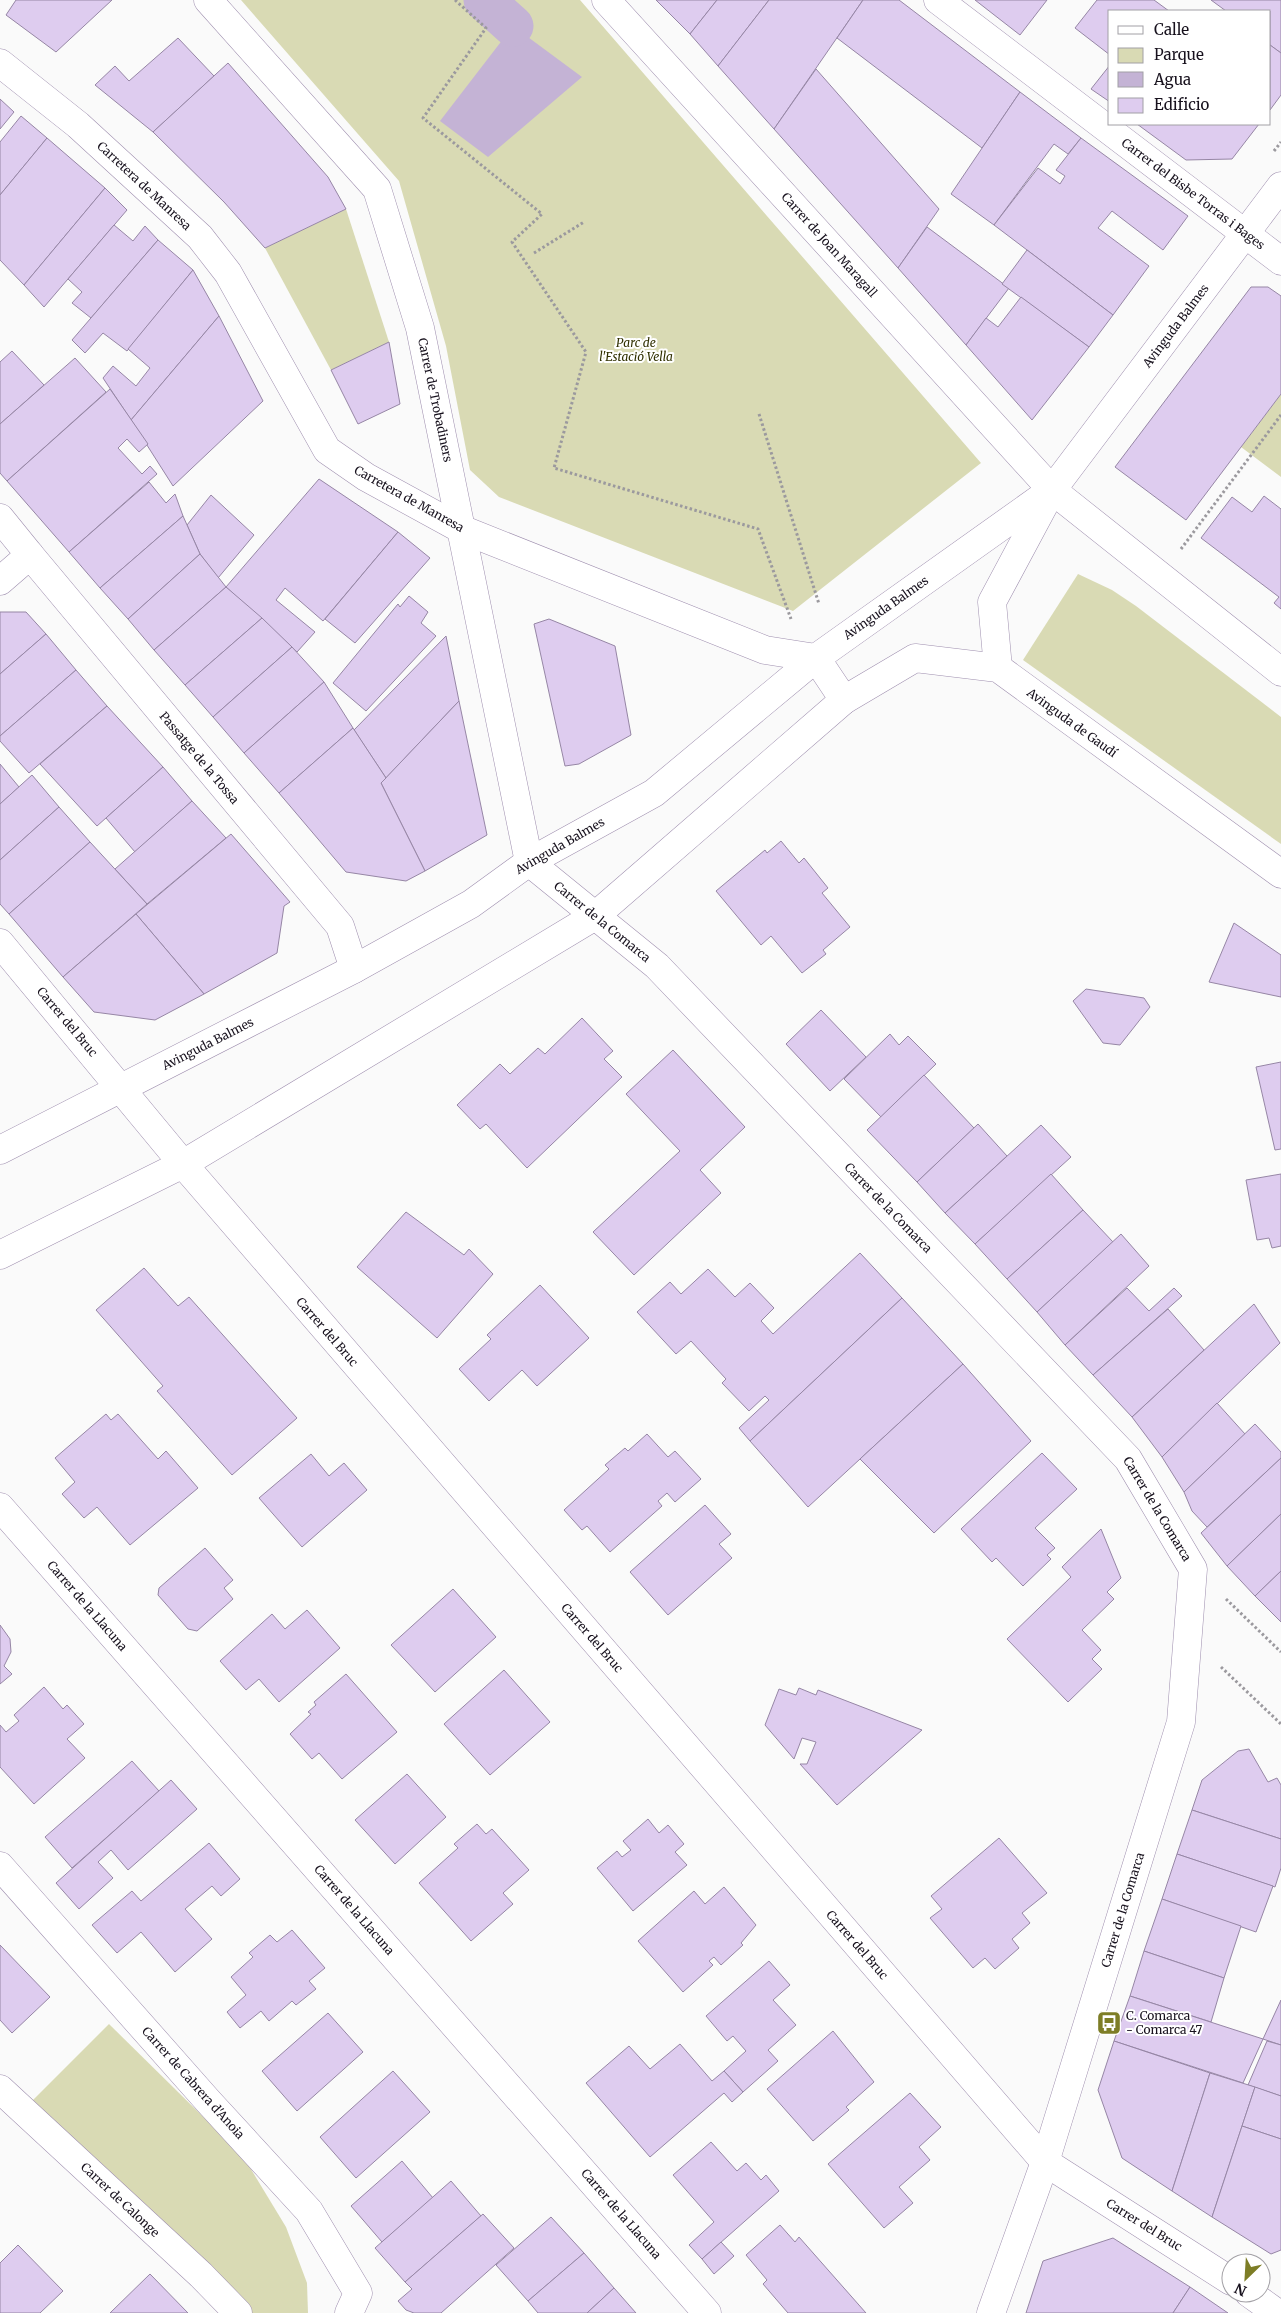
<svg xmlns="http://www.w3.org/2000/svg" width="1281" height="2313" viewBox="0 0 1281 2313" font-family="Merriweather,serif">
  <rect width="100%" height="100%" fill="#fafafa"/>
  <g fill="#d9dab4">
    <polygon points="241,0 580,0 981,463 793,611 499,497 470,470 446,346 399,181"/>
    <polygon points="346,209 389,342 331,370 265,248"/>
    <polygon points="1281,394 1281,477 1241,447"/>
    <polygon points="1078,574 1112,590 1136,606 1281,717 1281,844 1023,660"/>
    <polygon points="109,2024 243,2156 286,2227 307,2283 308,2313 224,2313 14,2119"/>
  </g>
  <polygon fill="#c4b3d5" points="513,26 582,77 488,157 440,121"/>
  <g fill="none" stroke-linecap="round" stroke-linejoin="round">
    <polyline stroke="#c4b3d5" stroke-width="41" points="484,0 513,26"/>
  </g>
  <g fill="#deccef" stroke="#9686a5">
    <polygon points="16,0 112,0 56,52 6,15"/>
    <polygon points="656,0 717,0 690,34"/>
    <polygon points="717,0 769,0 718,66 690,34"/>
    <polygon points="769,0 863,0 774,129 718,66"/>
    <polygon points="863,0 899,0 1020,92 982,148 837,38"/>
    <polygon points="975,0 1047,0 1020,35"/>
    <polygon points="1097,0 1154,0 1169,11 1110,11 1110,55 1075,28"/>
    <polygon points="1211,0 1281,0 1281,53 1270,45 1270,11 1226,11"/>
    <polygon points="178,38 214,76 153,132 95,85 115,66 129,81"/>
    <polygon points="1270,45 1281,53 1281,95 1270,110"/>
    <polygon points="228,63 328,177 346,209 265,248 224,202 153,132"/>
    <polygon points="1110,65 1110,102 1091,89"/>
    <polygon points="816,69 939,209 898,268 774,129"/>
    <polygon points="1020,92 1081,138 1068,154 1054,144 994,225 951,194"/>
    <polygon points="0,99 14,112 0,129"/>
    <polygon points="21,116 47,138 0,195 0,142"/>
    <polygon points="1137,124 1259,124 1232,159 1186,160"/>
    <polygon points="47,138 105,188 24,285 0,260 0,195"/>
    <polygon points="1081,138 1188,216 1163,250 1112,211 1098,228 1149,266 1113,315 994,225 1038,168 1060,184 1065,176 1056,170"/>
    <polygon points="105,188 127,210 44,307 24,285"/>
    <polygon points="114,225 133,241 145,226 158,240 91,318 72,303 82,292 68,279"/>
    <polygon points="927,227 1009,288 966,345 898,268"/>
    <polygon points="158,240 193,270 127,351 103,333 85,353 72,340"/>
    <polygon points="1027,250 1113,315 1089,347 1002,284"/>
    <polygon points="193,270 219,316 131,420 103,378 113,366 136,386 150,368 128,349"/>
    <polygon points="1251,287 1268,287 1281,296 1281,394 1186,520 1115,467"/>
    <polygon points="1021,297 1089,347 1032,420 966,345 986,318 998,327"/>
    <polygon points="219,316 263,401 173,486 131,420"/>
    <polygon points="389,342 400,404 358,424 331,370"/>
    <polygon points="12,351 44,385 0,424 0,362"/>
    <polygon points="75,358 106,392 7,481 0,473 0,424"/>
    <polygon points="110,389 148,444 139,452 127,439 118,448 142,474 150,466 157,474 69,552 7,481"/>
    <polygon points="319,479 398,532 323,621 285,588 276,600 315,632 297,652 226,587"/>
    <polygon points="149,482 166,503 175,494 183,516 100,588 69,552"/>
    <polygon points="211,495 254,535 218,578 200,554 187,525"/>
    <polygon points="1264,496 1281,509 1281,609 1274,603 1279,597 1201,538 1232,497 1252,512"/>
    <polygon points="183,516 200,554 128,619 100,588"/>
    <polygon points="398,532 430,558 355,643 325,619"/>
    <polygon points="200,554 226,587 154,650 128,619"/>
    <polygon points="226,587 262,618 185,685 154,650"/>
    <polygon points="409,596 428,612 421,623 436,636 366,711 333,683 398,604 400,607"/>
    <polygon points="0,612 26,612 46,634 0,674"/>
    <polygon points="262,618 292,647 213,717 185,685"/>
    <polygon points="549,619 615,646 631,735 579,764 565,766 534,624"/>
    <polygon points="46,634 76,670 0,736 0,674"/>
    <polygon points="446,636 459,701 386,778 354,730"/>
    <polygon points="292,647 324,682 244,753 213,717"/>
    <polygon points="76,670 107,706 29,773 0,741 0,736"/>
    <polygon points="324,682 353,728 279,793 244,753"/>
    <polygon points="459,701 487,835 425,871 381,783"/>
    <polygon points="107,706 163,767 97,826 40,764"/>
    <polygon points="353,728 386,778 381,783 425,871 406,881 346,872 279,793"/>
    <polygon points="0,764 19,787 0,804"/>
    <polygon points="163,767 192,801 135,852 106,818"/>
    <polygon points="32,775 59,807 0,860 0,804"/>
    <polygon points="192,801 226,838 147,904 115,869"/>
    <polygon points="59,807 90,842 9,914 0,904 0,860"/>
    <polygon points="231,834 290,902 284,906 277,953 204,994 136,914"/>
    <polygon points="781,841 799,863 804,858 828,888 822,893 850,927 823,950 826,954 802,973 771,936 761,945 716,891 765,850 767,853"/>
    <polygon points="90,842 147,904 63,977 9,914"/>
    <polygon points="136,914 204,994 155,1020 94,1012 63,977"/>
    <polygon points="1234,923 1281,955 1281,997 1209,982"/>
    <polygon points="1086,989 1144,998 1150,1007 1120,1045 1103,1043 1073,1001"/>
    <polygon points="821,1010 866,1057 830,1091 786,1044"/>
    <polygon points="582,1018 613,1051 604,1059 622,1077 527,1168 486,1124 480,1129 457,1105 500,1064 510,1074 538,1048 545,1054"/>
    <polygon points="890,1034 899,1045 908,1036 936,1064 881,1117 844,1079"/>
    <polygon points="673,1050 745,1127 700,1170 721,1193 634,1275 593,1232 680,1151 626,1094"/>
    <polygon points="1281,1062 1281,1149 1275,1150 1256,1067"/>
    <polygon points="924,1075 974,1128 917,1182 867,1130"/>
    <polygon points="978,1124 1007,1156 945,1213 917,1182"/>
    <polygon points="1041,1125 1071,1157 975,1244 945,1213"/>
    <polygon points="1051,1174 1083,1210 1007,1279 975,1244"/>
    <polygon points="1281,1174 1281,1246 1272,1248 1269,1238 1257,1240 1246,1180"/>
    <polygon points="1083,1210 1113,1242 1037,1312 1007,1279"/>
    <polygon points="406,1212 464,1255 469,1249 493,1274 437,1338 357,1267"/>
    <polygon points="1121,1234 1149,1266 1065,1345 1037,1312"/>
    <polygon points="860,1253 902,1298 750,1441 739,1428 769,1400 765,1396 749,1411 722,1383 726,1379 691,1341 676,1354 637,1312 670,1282 681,1294 708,1269 735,1297 750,1283 774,1308 761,1321 773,1334"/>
    <polygon points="144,1268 178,1306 189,1297 297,1418 232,1475 157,1391 163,1386 96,1310"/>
    <polygon points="540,1285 589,1338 537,1386 522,1370 489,1401 459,1369 491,1339 487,1335"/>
    <polygon points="1127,1288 1149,1311 1174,1288 1182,1296 1093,1375 1065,1345"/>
    <polygon points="902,1298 963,1364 808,1507 750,1441"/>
    <polygon points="1254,1304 1280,1343 1162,1457 1132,1417"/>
    <polygon points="1168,1309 1204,1350 1132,1417 1093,1375"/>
    <polygon points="963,1364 1031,1441 934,1533 860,1459"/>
    <polygon points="1217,1403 1245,1434 1184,1492 1162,1457"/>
    <polygon points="106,1414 111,1420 118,1414 158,1459 166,1451 198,1488 130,1545 97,1507 84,1518 62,1494 75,1482 55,1458"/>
    <polygon points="1255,1424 1281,1452 1281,1458 1207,1527 1192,1511 1184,1492"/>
    <polygon points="647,1434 668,1457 675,1451 701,1479 675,1502 667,1493 658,1501 662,1506 610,1552 587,1526 582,1530 564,1510 609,1469 605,1465 625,1448 628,1451"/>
    <polygon points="1042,1453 1077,1489 1035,1528 1055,1548 1047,1555 1051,1559 1023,1586 996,1558 992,1562 961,1529"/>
    <polygon points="311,1454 329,1476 344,1463 367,1490 302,1547 259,1498"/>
    <polygon points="1281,1458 1281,1514 1227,1566 1201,1533"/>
    <polygon points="705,1505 731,1534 719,1544 732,1558 668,1615 630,1572"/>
    <polygon points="1281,1514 1281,1571 1255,1596 1227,1566"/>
    <polygon points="1101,1529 1121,1578 1107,1592 1114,1599 1082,1630 1101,1650 1092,1659 1102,1669 1068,1702 1007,1639 1071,1577 1062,1567"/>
    <polygon points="205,1548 233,1580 224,1588 233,1599 197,1631 188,1629 158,1595 159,1588"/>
    <polygon points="1281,1571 1281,1622 1255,1596"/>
    <polygon points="453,1589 496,1637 435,1692 391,1645"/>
    <polygon points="307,1610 340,1648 279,1702 259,1679 246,1690 220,1661 272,1614 285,1629"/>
    <polygon points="0,1625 10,1639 11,1652 4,1666 12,1674 0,1684"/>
    <polygon points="504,1670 550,1722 490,1775 444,1724"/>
    <polygon points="346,1674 397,1732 342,1779 319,1753 312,1759 290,1734 311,1714 308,1712 316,1705 314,1702"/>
    <polygon points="44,1687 63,1709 67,1705 84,1724 67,1739 85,1758 34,1804 0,1767 0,1725 6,1732 19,1721 14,1715"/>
    <polygon points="799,1688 816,1695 818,1690 922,1730 837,1805 800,1764 807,1764 816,1742 802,1738 794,1759 765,1725 779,1689 796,1695"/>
    <polygon points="1249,1749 1268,1782 1277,1778 1281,1785 1281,1839 1192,1810 1202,1780 1238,1751"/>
    <polygon points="132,1761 159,1791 72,1868 45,1837"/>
    <polygon points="407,1774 446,1817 395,1864 355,1820"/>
    <polygon points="171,1780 197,1809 128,1870 111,1850 98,1862 113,1878 79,1909 56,1883"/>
    <polygon points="1192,1810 1281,1839 1281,1868 1275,1887 1177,1854"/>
    <polygon points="648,1819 659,1833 668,1825 684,1844 675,1852 687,1865 633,1911 597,1868 617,1851 622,1857 631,1850 623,1841"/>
    <polygon points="477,1824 486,1834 492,1829 529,1870 503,1893 513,1904 471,1941 419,1883 458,1848 454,1844"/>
    <polygon points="999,1838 1047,1893 1022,1913 1030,1923 1012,1939 1019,1948 995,1969 985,1958 973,1968 930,1918 942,1909 931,1896"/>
    <polygon points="209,1843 240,1879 221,1896 212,1886 185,1909 212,1939 175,1972 141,1932 117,1953 92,1925 132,1891 141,1901"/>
    <polygon points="1177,1854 1273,1886 1256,1932 1162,1899"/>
    <polygon points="724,1887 756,1925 741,1943 743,1945 721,1965 714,1957 709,1961 713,1965 683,1992 638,1941 694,1891 705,1904"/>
    <polygon points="1162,1899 1241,1926 1224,1978 1144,1951"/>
    <polygon points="292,1930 325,1968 309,1981 316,1989 296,2005 292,2001 269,2021 261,2011 240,2028 227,2012 246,1995 231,1977 253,1957 249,1953 270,1935 277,1942"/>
    <polygon points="0,1945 50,1997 12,2033 0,2020"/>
    <polygon points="1144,1951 1224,1978 1211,2022 1130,1996"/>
    <polygon points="769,1961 790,1985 773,2000 796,2025 768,2050 778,2061 743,2092 724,2071 746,2051 733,2036 727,2041 706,2016"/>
    <polygon points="1130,1996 1263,2039 1243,2083 1114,2041"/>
    <polygon points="1281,2000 1281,2045 1263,2039"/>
    <polygon points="328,2013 363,2052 297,2111 262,2071"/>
    <polygon points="833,2031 874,2082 846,2107 849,2110 813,2141 767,2089"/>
    <polygon points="1114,2041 1210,2073 1172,2191 1122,2158 1098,2090"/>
    <polygon points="1267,2041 1281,2045 1281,2096 1248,2085"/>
    <polygon points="680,2044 712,2081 724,2071 743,2092 732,2102 724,2093 650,2157 586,2083 629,2046 650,2069"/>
    <polygon points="393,2071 430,2112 356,2178 320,2137"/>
    <polygon points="1210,2073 1255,2087 1212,2217 1172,2191"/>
    <polygon points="1255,2087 1281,2096 1281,2139 1242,2126"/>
    <polygon points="910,2093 941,2127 919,2147 930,2160 899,2187 913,2203 884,2228 828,2164"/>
    <polygon points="1242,2126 1281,2139 1281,2250 1271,2254 1212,2217"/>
    <polygon points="711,2142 737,2171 746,2163 761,2180 766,2175 779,2191 702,2259 689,2245 714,2222 673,2175"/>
    <polygon points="402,2161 433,2198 382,2242 351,2206"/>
    <polygon points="451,2181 481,2216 405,2282 375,2248"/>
    <polygon points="483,2214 514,2248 441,2313 414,2313 406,2310 398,2301 412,2289 405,2282"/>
    <polygon points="551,2217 584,2253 528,2301 496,2265"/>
    <polygon points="780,2225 795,2242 799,2237 866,2313 788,2313 763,2284 767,2280 746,2255"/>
    <polygon points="1113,2238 1190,2287 1173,2313 1026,2313 1043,2261"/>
    <polygon points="721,2242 734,2256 714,2274 702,2259"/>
    <polygon points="18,2245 63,2291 40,2313 0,2313 0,2263"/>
    <polygon points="584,2253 614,2288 587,2313 538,2313 528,2301"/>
    <polygon points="150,2274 188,2313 110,2313"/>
    <polygon points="1190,2287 1228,2313 1173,2313"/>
    <polygon points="614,2288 636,2313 587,2313"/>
  </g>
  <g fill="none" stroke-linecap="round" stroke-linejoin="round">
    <defs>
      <g id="street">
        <polyline points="208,0 377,189 420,328 529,862 657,966 1128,1459 1193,1569 1181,1722 1045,2162 991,2313"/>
        <polyline points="606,0 1052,490 1281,672"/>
        <polyline points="938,0 1281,261"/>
        <polyline points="0,518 30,555"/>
        <polyline points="0,581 30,555 340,926 354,969"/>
        <polyline points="998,668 992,602 1052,490"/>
        <polyline points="844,700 915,658 998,668 1281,874"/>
        <polyline points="0,943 183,1164 1045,2162 1231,2281"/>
        <polyline points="0,1507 707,2313"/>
        <polyline points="0,1866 208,2101 309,2211 358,2293 349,2313"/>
        <polyline points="0,2089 201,2275 238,2313"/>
        <polyline points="1249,2293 1277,2313"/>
      </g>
      <g id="secondary">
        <polyline points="0,63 78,125 200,237 228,273 327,450 366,477 461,529 765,650 816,658 844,700 595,916 183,1164 0,1255"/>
        <polyline points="0,1150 354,969 471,904 529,862 654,793 816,658 1052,490 1281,186"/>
      </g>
    </defs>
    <use href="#street" stroke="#9f8faf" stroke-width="29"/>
    <use href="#secondary" stroke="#9f8faf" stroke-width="29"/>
    <g stroke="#9b999e" stroke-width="3" stroke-dasharray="2.5 2.5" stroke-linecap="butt">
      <polyline points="455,0 486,28 423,118 542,214 512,242 586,352 554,468 758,529 791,619"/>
      <polyline points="1274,151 1281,142"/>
      <polyline points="534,253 584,222"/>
      <polyline points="759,414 819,604"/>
      <polyline points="1181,549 1281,415"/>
      <polyline points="1226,1599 1281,1652"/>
      <polyline points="1221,1667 1281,1724"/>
    </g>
    <use href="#street" stroke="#fff" stroke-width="28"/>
    <use href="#secondary" stroke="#fff" stroke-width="28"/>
  </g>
  <defs>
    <symbol id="bus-square" viewBox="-11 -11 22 22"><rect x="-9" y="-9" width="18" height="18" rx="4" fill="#7d7d26" stroke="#fff"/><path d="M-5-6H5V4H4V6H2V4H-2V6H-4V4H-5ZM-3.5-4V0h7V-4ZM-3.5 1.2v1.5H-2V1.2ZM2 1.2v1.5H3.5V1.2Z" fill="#fff"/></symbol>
  </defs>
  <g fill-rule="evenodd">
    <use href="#bus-square" x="1095" y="2009" width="28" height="28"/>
  </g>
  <g text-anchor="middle" stroke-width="4" stroke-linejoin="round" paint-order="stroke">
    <g font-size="12" fill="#17111d" stroke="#fff">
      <text transform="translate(144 186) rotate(43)" y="4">Carretera de Manresa</text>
      <text transform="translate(1193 194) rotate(37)" y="4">Carrer del Bisbe Torras i Bages</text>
      <text transform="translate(829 245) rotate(48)" y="4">Carrer de Joan Maragall</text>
      <text transform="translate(1176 326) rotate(-53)" y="4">Avinguda Balmes</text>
      <text transform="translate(435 400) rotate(78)" y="4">Carrer de Trobadiners</text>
      <text transform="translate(409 499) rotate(29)" y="4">Carretera de Manresa</text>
      <text transform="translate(886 608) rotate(-35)" y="4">Avinguda Balmes</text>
      <text transform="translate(1072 723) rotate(36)" y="4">Avinguda de Gaudí</text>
      <text transform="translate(199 758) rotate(50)" y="4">Passatge de la Tossa</text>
      <text transform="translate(560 846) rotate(-30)" y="4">Avinguda Balmes</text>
      <text transform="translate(602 922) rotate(39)" y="4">Carrer de la Comarca</text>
      <text transform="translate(67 1022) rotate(50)" y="4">Carrer del Bruc</text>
      <text transform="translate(208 1044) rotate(-27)" y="4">Avinguda Balmes</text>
      <text transform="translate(888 1208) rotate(46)" y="4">Carrer de la Comarca</text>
      <text transform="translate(327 1332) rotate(49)" y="4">Carrer del Bruc</text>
      <text transform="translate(1157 1509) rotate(59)" y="4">Carrer de la Comarca</text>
      <text transform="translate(87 1606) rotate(49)" y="4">Carrer de la Llacuna</text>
      <text transform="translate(592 1638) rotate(49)" y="4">Carrer del Bruc</text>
      <text transform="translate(354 1910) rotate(49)" y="4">Carrer de la Llacuna</text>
      <text transform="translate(1123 1910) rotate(-73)" y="4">Carrer de la Comarca</text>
      <text transform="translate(857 1945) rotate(49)" y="4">Carrer del Bruc</text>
      <text transform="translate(193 2083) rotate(48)" y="4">Carrer de Cabrera d'Anoia</text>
      <text transform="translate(120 2200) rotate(43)" y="4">Carrer de Calonge</text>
      <text transform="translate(621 2214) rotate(49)" y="4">Carrer de la Llacuna</text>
      <text transform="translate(1144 2225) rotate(32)" y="4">Carrer del Bruc</text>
    </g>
    <g font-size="12" font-style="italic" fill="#303000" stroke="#fff">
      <text x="636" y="347">Parc de<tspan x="636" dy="14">l'Estació Vella</tspan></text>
    </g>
    <g font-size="12" fill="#17111d" stroke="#fff" text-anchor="start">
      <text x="1126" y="2020">C. Comarca<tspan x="1126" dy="14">- Comarca 47</tspan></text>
    </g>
  </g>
  <rect x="1108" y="10" width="162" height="115" fill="#ffffff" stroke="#a2a0a5"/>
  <rect x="1118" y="26" width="25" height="8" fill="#ffffff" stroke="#a2a0a5"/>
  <text x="1154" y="35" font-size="15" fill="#17111d">Calle</text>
  <rect x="1118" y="48" width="25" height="15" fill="#d9dab4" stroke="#a2a0a5"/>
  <text x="1154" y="60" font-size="15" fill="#17111d">Parque</text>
  <rect x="1118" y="72" width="25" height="15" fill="#c4b3d5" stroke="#a2a0a5"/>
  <text x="1154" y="85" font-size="15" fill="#17111d">Agua</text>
  <rect x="1118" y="98" width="25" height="15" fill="#deccef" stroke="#a2a0a5"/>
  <text x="1154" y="110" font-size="15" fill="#17111d">Edificio</text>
  <g transform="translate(1246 2278) rotate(205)"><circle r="24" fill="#ffffff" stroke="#a2a0a5"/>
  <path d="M0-4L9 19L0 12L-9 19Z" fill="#7d7d26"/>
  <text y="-8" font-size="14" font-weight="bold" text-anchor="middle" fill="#17111d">N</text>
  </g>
</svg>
